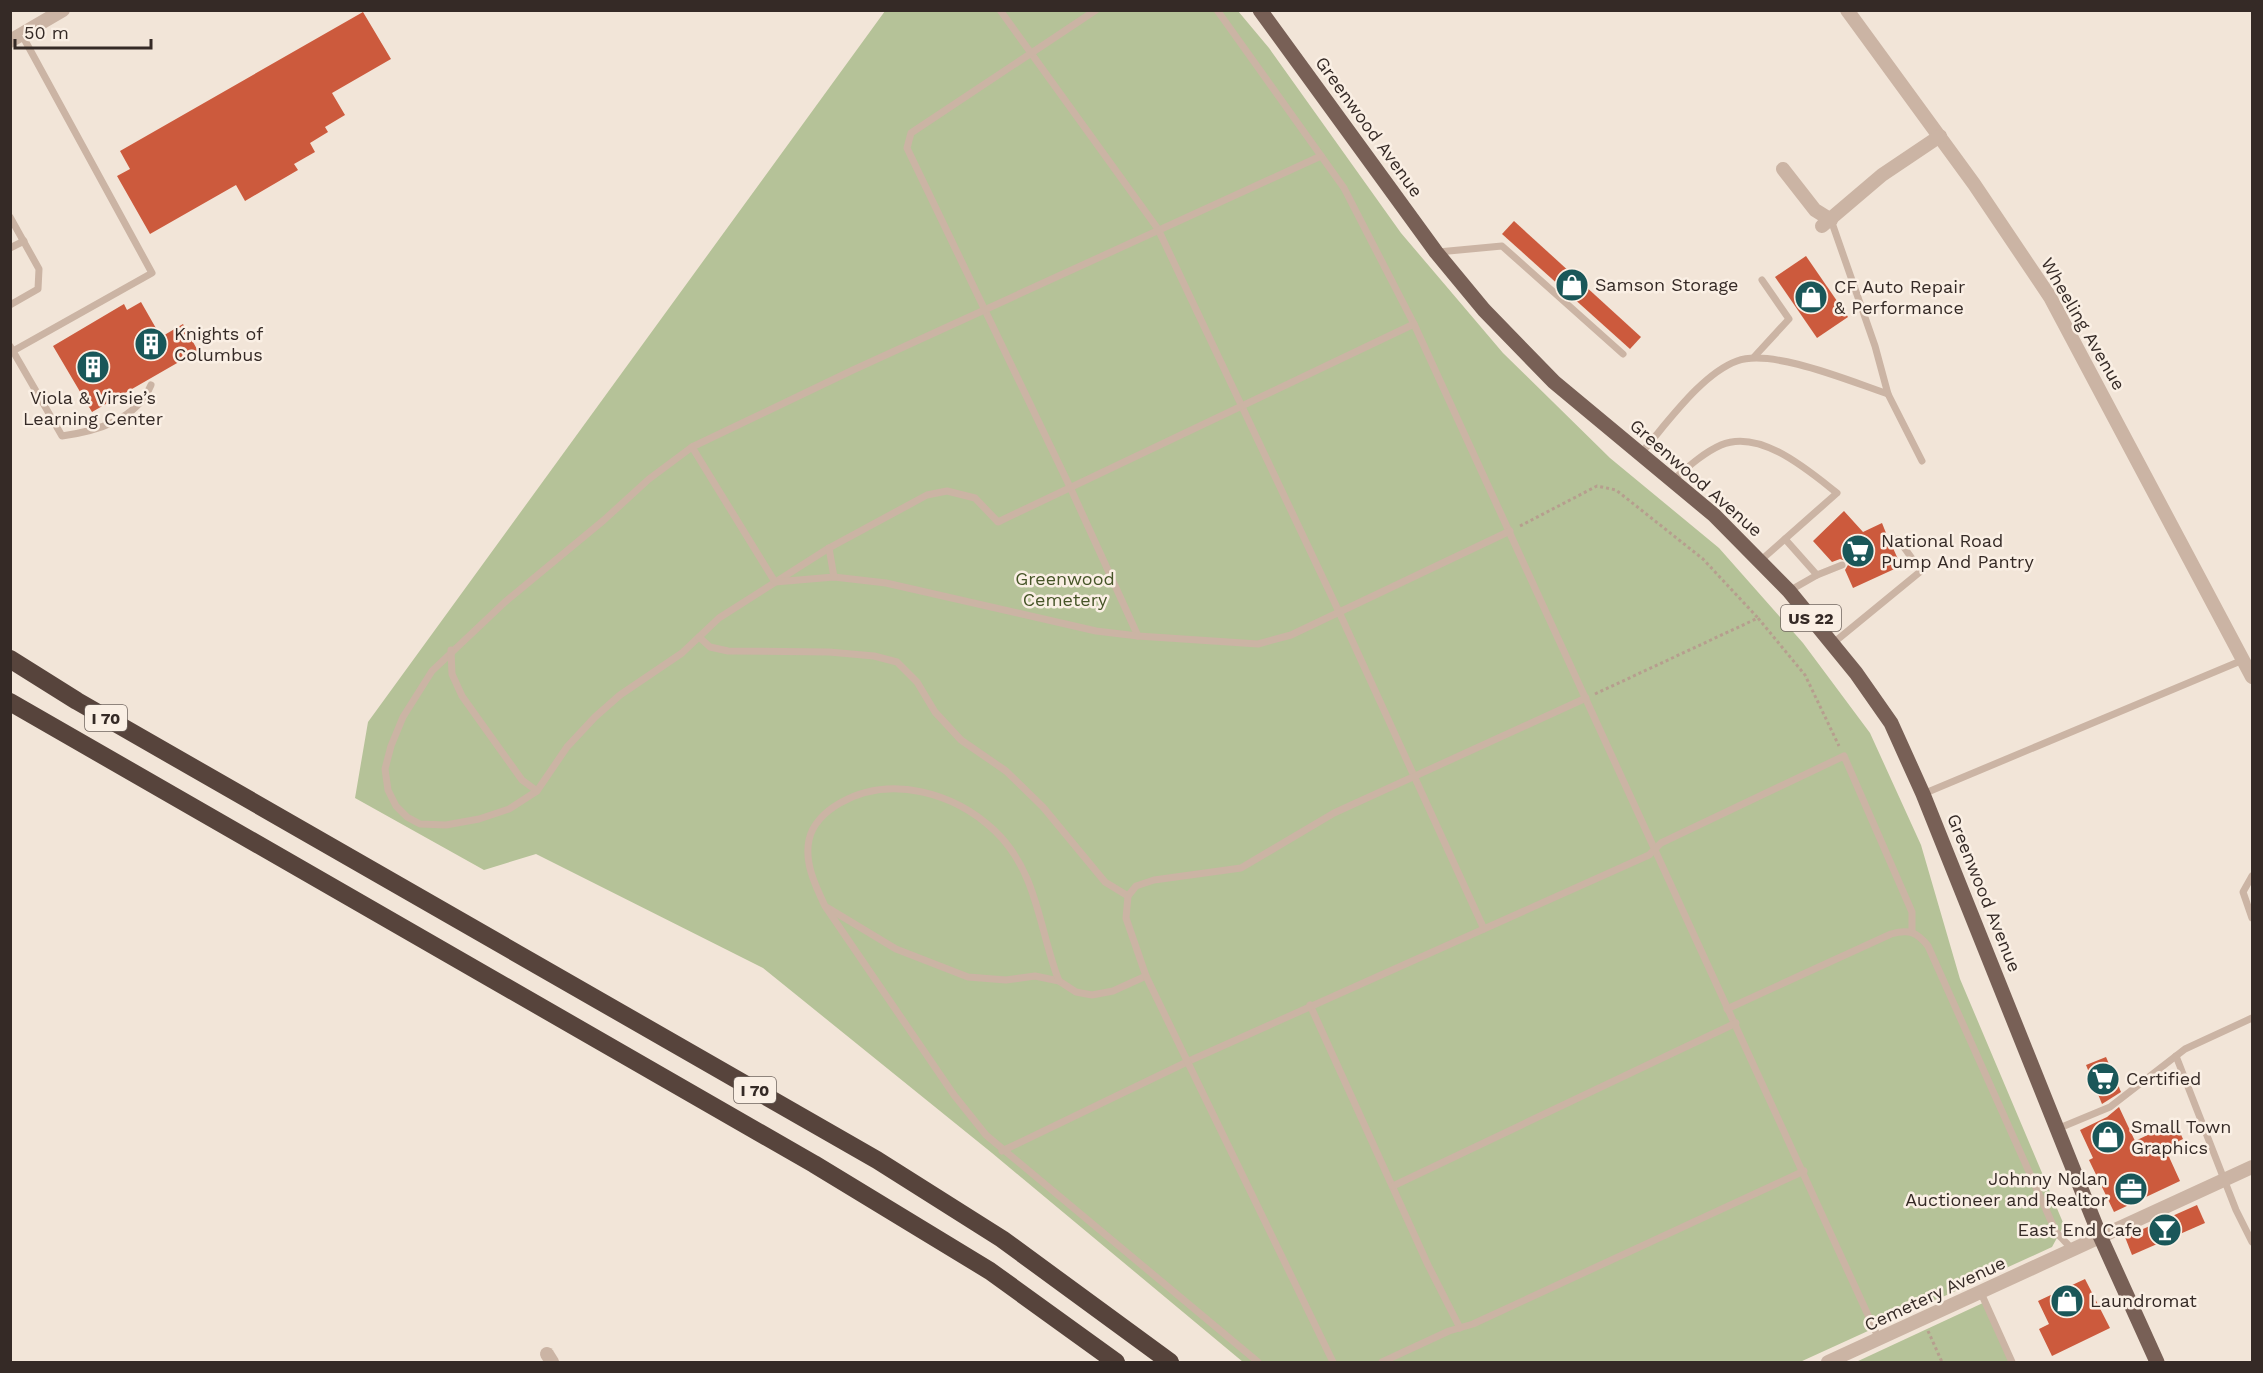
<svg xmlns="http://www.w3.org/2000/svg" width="2263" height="1373" viewBox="0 0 2263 1373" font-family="'Work Sans',sans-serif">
  <rect width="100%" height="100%" fill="#f2e5d8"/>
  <g fill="#b5c298">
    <polygon points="885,11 1238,11 1269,48 1401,233 1503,353 1610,458 1719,548 1803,643 1870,733 1921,845 1960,979 2064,1225 2052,1247 1800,1362 1243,1362 992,1153 763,968 536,854 484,870 355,798 368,722"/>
    <polygon points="1985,1302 2013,1362 1856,1362"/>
  </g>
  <g fill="#cc5a3d">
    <polygon points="363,12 391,59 332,93 345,115 325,127 328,132 310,143 315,152 294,164 298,170 245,201 236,185 150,234 117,176 130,169 120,151"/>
    <polygon points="1514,221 1641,337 1630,349 1502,234"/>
    <polygon points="1806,256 1848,317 1817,338 1775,277"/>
    <polygon points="141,302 161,337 183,324 198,351 92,412 53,346 124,304 127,310"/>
    <polygon points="1844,511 1863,532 1882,523 1888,538 1885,545 1893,548 1901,566 1853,588 1845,570 1848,565 1846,561 1840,559 1832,562 1813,541"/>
    <polygon points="2106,1057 2121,1092 2102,1104 2086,1065"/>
    <polygon points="2119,1107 2135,1141 2175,1122 2183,1139 2165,1148 2180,1181 2114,1212 2089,1160 2093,1158 2080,1130 2107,1117"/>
    <polygon points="2197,1205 2205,1223 2132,1255 2125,1237"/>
    <polygon points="2085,1279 2110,1328 2052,1356 2039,1329 2049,1324 2038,1301"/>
  </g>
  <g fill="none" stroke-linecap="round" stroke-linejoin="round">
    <g stroke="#b69e8e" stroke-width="3" stroke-dasharray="3 3" stroke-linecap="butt">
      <polyline points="1520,526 1597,486 1616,490 1703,559 1758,618"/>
      <polyline points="1595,694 1758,618 1805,675 1839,746"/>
      <polyline points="1928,1331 1942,1362"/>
    </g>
    <g stroke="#cbb4a4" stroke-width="7">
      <polyline points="1000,10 1158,229 1340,614 1484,929"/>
      <polyline points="1096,10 911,133 907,148 1070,487 1138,636"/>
      <polyline points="1217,10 1344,188 1414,324 1879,1339"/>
      <polyline points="1321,156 853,370 692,447 649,479 604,520 505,602 432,671 403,717 391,746 385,769 388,790 396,806 407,817 420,824 446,825 479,819 509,809 537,791 567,747 595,717 620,695 682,653 719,618 829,548 927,495 947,491 975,498 998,522 1414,324"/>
      <polyline points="10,217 39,269 38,289 10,305"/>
      <polyline points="1831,220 1875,346 1888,394 1922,461"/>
      <polyline points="10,248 24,241"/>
      <polyline points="1438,252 1502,246 1623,354"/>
      <path d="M10,346L62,436C97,431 136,420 151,385"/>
      <polyline points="13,351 152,273 22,35"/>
      <polyline points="1754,357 1789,319 1762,280"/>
      <polyline points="692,447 775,582 834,577 886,583 1096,631 1138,636 1258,644 1291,635 1510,531"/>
      <path d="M1641,453C1666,425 1701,374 1737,361C1772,348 1852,382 1888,394"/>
      <path d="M1673,480C1688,467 1703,453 1721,445C1760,428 1809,471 1837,493L1760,561"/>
      <polyline points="1785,539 1817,575 1789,591"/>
      <polyline points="829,548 834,577"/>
      <polyline points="1817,575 1842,565"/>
      <polyline points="699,637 710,647 728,651 829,652 874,656 897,662 917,682 935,712 961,740 1006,771 1043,807 1105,882 1128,896"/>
      <polyline points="1832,644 1921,571 1898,539 1890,543"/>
      <polyline points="451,650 452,674 462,696 522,780 537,791"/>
      <polyline points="1923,794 2243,660"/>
      <polyline points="2252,876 2243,892 2252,918"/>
      <polyline points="828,908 896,949 968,977 1006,980 1035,976 1059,981 1076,992 1092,995 1113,991 1146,976"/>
      <path d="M1059,981C1039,930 1038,872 995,831C955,793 891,774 840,803C826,811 812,824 809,840C804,863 816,887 825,906L954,1095L986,1135L1258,1362"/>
      <polyline points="1310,1005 1428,1265 1460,1328"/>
      <path d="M1727,1009L1891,934C1909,929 1917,932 1928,946L2056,1232L2072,1249"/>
      <polyline points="2176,1056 2236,1210 2252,1242"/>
      <polyline points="2057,1129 2110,1107 2185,1049 2252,1018"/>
      <polyline points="1002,1151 1189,1061 1649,855 1661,843 1844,756 1912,912 1912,931"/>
      <polyline points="1393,1186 1736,1023"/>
      <polyline points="1981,1293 2012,1362"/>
      <polyline points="1333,1362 1146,976 1126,918 1128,896 1136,886 1154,880 1241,868 1334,813 1586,698"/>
      <polyline points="1382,1362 1449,1331 1473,1324 1804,1171"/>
    </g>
    <g stroke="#cbb4a4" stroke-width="14">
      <polyline points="1847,10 1974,184 2050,297 2252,677"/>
      <polyline points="10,41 63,10"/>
      <polyline points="1783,169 1815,210 1831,220"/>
      <polyline points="1822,226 1882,175 1940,136"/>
      <polyline points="547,1354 552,1362"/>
      <polyline points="1828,1362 2252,1167"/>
    </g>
    <polyline stroke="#786056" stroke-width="15" points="1260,10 1436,252 1484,310 1554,382 1714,515 1789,591 1856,673 1891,723 1923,794 2100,1236 2157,1362"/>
    <g stroke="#57443c" stroke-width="18">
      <polyline points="10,659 77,701 877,1160 1002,1239 1170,1362"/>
      <polyline points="10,702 814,1164 990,1271 1116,1362"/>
    </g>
  </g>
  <defs>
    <symbol id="shop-disc" viewBox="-11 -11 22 22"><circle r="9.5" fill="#1a5759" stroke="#faefe4"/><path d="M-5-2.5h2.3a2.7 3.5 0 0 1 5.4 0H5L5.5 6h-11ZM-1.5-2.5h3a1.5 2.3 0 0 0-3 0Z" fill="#fff"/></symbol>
    <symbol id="building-disc" viewBox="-11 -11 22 22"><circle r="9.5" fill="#1a5759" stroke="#faefe4"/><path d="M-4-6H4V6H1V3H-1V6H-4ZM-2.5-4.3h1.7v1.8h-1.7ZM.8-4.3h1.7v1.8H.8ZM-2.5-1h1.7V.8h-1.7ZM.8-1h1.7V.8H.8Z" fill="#fff"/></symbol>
    <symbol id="supermarket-disc" viewBox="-11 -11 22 22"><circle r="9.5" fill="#1a5759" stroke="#faefe4"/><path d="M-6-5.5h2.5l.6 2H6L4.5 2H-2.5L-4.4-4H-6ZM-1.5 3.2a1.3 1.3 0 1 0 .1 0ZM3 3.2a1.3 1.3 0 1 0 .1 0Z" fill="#fff"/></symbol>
    <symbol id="office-disc" viewBox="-11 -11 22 22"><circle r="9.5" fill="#1a5759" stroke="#faefe4"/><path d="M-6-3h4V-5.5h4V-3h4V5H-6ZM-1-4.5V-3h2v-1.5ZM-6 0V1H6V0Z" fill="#fff"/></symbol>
    <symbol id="bar-disc" viewBox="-11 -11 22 22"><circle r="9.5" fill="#1a5759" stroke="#faefe4"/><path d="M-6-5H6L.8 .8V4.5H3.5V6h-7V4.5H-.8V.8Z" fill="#fff"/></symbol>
  </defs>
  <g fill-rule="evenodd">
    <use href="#shop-disc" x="1553" y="266" width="38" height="38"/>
    <use href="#shop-disc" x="1792" y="278" width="38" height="38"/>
    <use href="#building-disc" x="132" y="325" width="38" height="38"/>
    <use href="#building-disc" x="74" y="348" width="38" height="38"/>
    <use href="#supermarket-disc" x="1839" y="532" width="38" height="38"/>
    <use href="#supermarket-disc" x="2084" y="1060" width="38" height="38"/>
    <use href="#shop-disc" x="2089" y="1118" width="38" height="38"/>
    <use href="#office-disc" x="2112" y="1170" width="38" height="38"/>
    <use href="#bar-disc" x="2146" y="1211" width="38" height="38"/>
    <use href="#shop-disc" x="2048" y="1282" width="38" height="38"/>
  </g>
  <g text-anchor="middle" stroke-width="5" stroke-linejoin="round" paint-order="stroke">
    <g fill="#faefe4" stroke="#70655f" stroke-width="1.5">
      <rect x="1781" y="605" width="60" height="26" rx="4.5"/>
      <rect x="85" y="705" width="42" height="26" rx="4.5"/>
      <rect x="734" y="1077" width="42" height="26" rx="4.5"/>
    </g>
    <g font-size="16" font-weight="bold" fill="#352a26">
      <text x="1811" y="624">US 22</text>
      <text x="106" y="724">I 70</text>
      <text x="755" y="1096">I 70</text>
    </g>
    <g font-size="18" fill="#352a26" stroke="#faefe4">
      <text transform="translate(1369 127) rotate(54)" y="6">Greenwood Avenue</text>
      <text transform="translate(2083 324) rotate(60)" y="6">Wheeling Avenue</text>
      <text transform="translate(1696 478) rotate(41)" y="6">Greenwood Avenue</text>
      <text transform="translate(1984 893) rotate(68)" y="6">Greenwood Avenue</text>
      <text transform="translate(1935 1294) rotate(-25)" y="6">Cemetery Avenue</text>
    </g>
    <g font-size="18" fill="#352a26" stroke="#faefe4" text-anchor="start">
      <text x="1595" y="291">Samson Storage</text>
      <text x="1834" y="293">CF Auto Repair<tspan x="1834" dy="21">&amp; Performance</tspan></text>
      <text x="174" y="340">Knights of<tspan x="174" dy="21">Columbus</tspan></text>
      <text x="93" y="404" text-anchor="middle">Viola &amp; Virsie’s<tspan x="93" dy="21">Learning Center</tspan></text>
      <text x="1881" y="547">National Road<tspan x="1881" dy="21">Pump And Pantry</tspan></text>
      <text x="2126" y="1085">Certified</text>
      <text x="2131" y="1133">Small Town<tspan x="2131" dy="21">Graphics</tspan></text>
      <text x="2108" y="1185" text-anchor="end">Johnny Nolan<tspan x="2108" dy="21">Auctioneer and Realtor</tspan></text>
      <text x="2142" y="1236" text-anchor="end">East End Cafe</text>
      <text x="2090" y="1307">Laundromat</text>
    </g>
    <g font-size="18" fill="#465528" stroke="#faefe4">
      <text x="1065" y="585">Greenwood<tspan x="1065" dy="21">Cemetery</tspan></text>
    </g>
  </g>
  <rect width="2263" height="1373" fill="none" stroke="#352a26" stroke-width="24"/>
  <path d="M15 39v9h136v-9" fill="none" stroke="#352a26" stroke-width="3"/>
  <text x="24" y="39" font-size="18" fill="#352a26" stroke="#faefe4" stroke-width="4.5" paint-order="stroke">50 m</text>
</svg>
